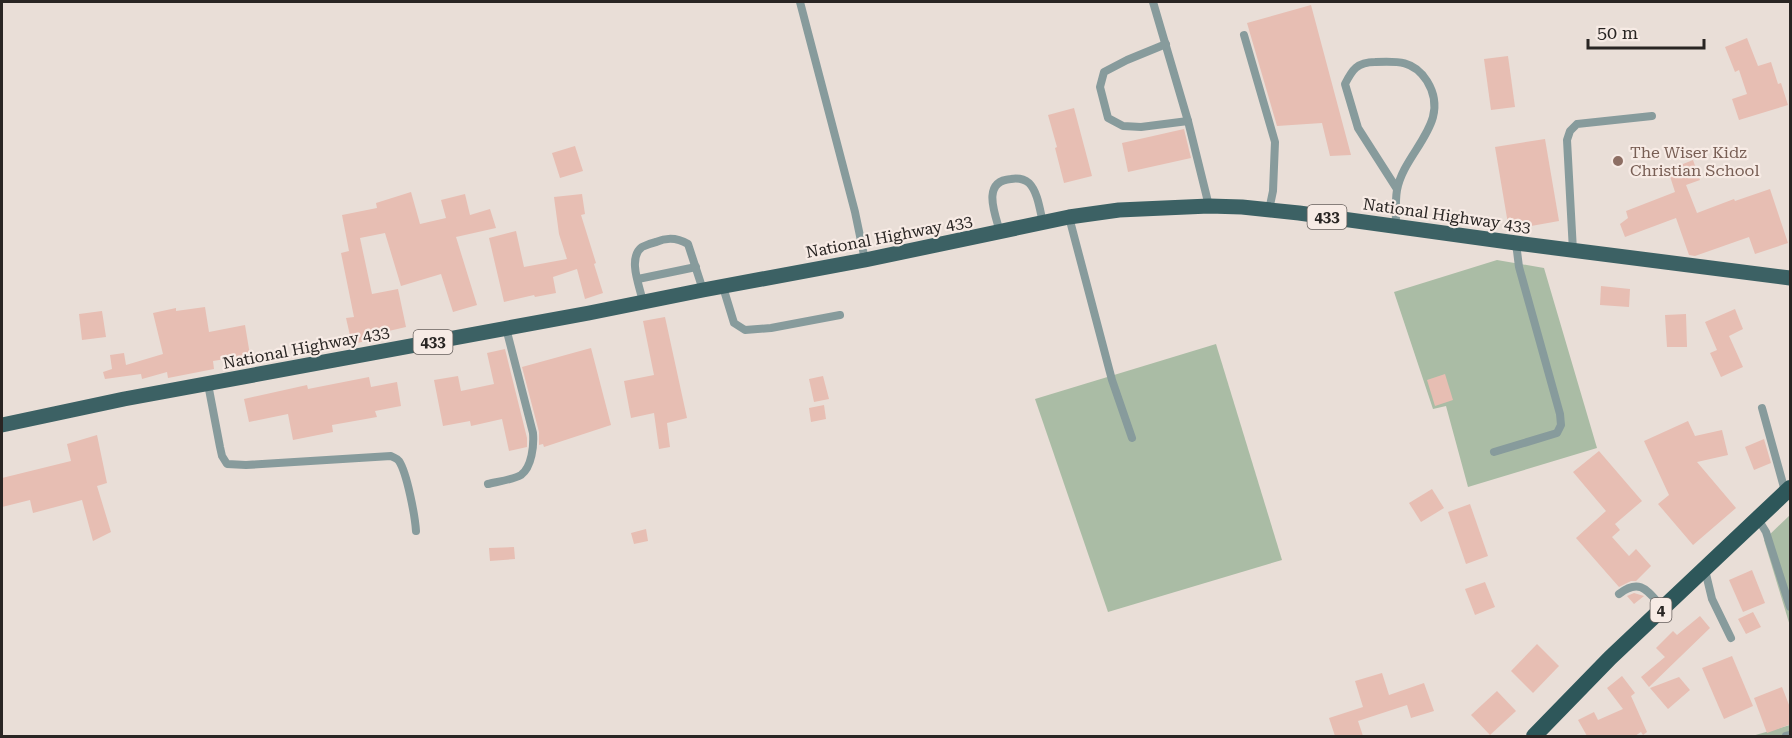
<svg xmlns="http://www.w3.org/2000/svg" width="1792" height="738" viewBox="0 0 1792 738" font-family="'Roboto Serif',serif">
  <rect width="100%" height="100%" fill="#e9ded7"/>
  <g fill="#aabca5">
    <polygon points="1497,260 1544,268 1597,448 1468,487 1446,406 1433,409 1394,292"/>
    <polygon points="1216,344 1282,560 1108,612 1035,399"/>
    <polygon points="1790,515 1790,626 1764,540"/>
    <polygon points="1790,725 1790,736 1752,736"/>
  </g>
  <g fill="#e7beb3">
    <polygon points="1311,5 1351,155 1330,156 1322,123 1277,126 1247,23"/>
    <polygon points="1747,38 1758,66 1771,62 1778,84 1781,83 1788,105 1739,120 1732,99 1747,94 1739,70 1735,72 1725,47"/>
    <polygon points="1508,56 1515,107 1491,110 1484,59"/>
    <polygon points="1074,108 1092,176 1064,183 1055,148 1057,147 1048,115"/>
    <polygon points="1184,129 1191,158 1128,172 1122,143"/>
    <polygon points="1545,139 1559,221 1509,230 1495,147"/>
    <polygon points="575,146 583,171 560,178 552,153"/>
    <polygon points="1693,160 1700,180 1686,185 1697,213 1734,199 1735,201 1770,189 1788,243 1755,254 1749,237 1695,256 1689,255 1676,218 1625,237 1620,224 1628,218 1626,211 1675,192 1668,170"/>
    <polygon points="411,192 420,224 446,218 441,200 465,194 470,215 490,209 496,228 456,237 477,305 453,312 441,274 401,286 385,233 360,238 372,294 398,289 406,327 380,333 381,338 352,344 346,318 354,317 341,253 349,251 342,215 377,208 376,203"/>
    <polygon points="582,194 585,214 581,215 596,263 594,264 603,293 585,299 577,269 553,277 556,293 535,297 534,295 504,302 489,238 516,231 524,267 567,259 559,234 554,197"/>
    <polygon points="1601,286 1630,289 1629,307 1600,305"/>
    <polygon points="205,307 209,332 245,325 250,355 213,361 214,369 168,378 167,372 142,379 141,374 105,379 103,372 112,369 110,355 124,353 126,365 163,354 153,313 176,308 176,311"/>
    <polygon points="1735,309 1743,329 1729,336 1743,367 1721,377 1710,353 1717,350 1705,322"/>
    <polygon points="102,311 106,337 82,340 79,314"/>
    <polygon points="1686,314 1687,347 1667,347 1665,315"/>
    <polygon points="665,317 687,418 667,423 670,447 659,449 654,413 631,418 624,381 654,375 643,321"/>
    <polygon points="591,348 611,425 544,447 543,444 539,445 539,432 522,367"/>
    <polygon points="505,349 527,438 527,447 509,451 502,419 471,426 470,421 443,426 434,380 458,376 461,391 494,384 487,353"/>
    <polygon points="1445,374 1453,400 1435,406 1427,380"/>
    <polygon points="823,376 829,399 814,402 809,379"/>
    <polygon points="369,377 371,387 397,382 401,406 375,411 377,417 332,425 333,432 293,440 288,414 249,422 244,399 307,385 308,389"/>
    <polygon points="824,405 826,419 811,422 809,408"/>
    <polygon points="1688,421 1695,436 1722,430 1728,455 1697,462 1736,508 1693,545 1658,504 1669,495 1644,441"/>
    <polygon points="97,435 107,483 97,486 111,532 93,541 82,500 33,513 30,500 2,507 2,478 71,461 67,444"/>
    <polygon points="1764,439 1771,463 1754,470 1745,447"/>
    <polygon points="1599,451 1642,501 1615,524 1620,530 1612,537 1629,556 1636,549 1651,566 1636,581 1631,581 1619,587 1576,538 1606,511 1573,472"/>
    <polygon points="1432,489 1444,508 1421,522 1409,503"/>
    <polygon points="1470,504 1488,556 1466,564 1448,512"/>
    <polygon points="646,529 648,541 634,544 631,533"/>
    <polygon points="514,547 515,559 490,561 489,548"/>
    <polygon points="1752,570 1765,603 1743,612 1729,580"/>
    <polygon points="1485,582 1495,607 1475,615 1465,589"/>
    <polygon points="1634,593 1644,596 1634,604 1627,596"/>
    <polygon points="1753,612 1761,627 1746,634 1738,619"/>
    <polygon points="1700,616 1710,628 1649,687 1641,677 1665,657 1656,648 1673,631 1677,635"/>
    <polygon points="1537,644 1559,666 1533,693 1511,671"/>
    <polygon points="1732,656 1753,706 1724,719 1702,668"/>
    <polygon points="1382,673 1389,695 1424,683 1434,711 1411,718 1407,705 1358,721 1363,736 1335,736 1329,718 1363,707 1355,681"/>
    <polygon points="1622,676 1635,693 1631,696 1647,732 1643,735 1641,732 1635,736 1587,736 1578,720 1594,712 1598,720 1623,709 1607,688"/>
    <polygon points="1679,677 1690,690 1668,709 1650,688"/>
    <polygon points="1782,687 1791,710 1791,724 1767,733 1754,698"/>
    <polygon points="1497,691 1516,711 1490,735 1471,715"/>
  </g>
  <g fill="none" stroke-linecap="round" stroke-linejoin="round">
    <g stroke="#879b9c" stroke-width="8">
      <polyline points="800,2 855,212 865,260"/>
      <polyline points="1153,2 1188,121 1209,206"/>
      <polyline points="1244,35 1275,142 1273,191 1269,210"/>
      <polyline points="1166,44 1127,60 1104,72 1100,87 1108,118 1123,126 1141,127 1188,121"/>
      <polyline points="1069,217 1112,380 1132,438"/>
      <path d="M1396,226C1396,215 1395,201 1397,190C1404,151 1453,123 1427,81C1414,60 1397,61 1375,62C1357,62 1352,70 1345,84L1358,128L1397,189"/>
      <path d="M1000,232C995,214 981,181 1011,179C1017,178 1024,179 1029,183C1038,192 1040,211 1043,223"/>
      <polyline points="1573,251 1567,140 1570,131 1577,124 1652,116"/>
      <polyline points="638,279 696,267"/>
      <polyline points="723,287 734,323 745,330 771,328 840,315"/>
      <path d="M643,302C640,287 627,258 642,247C646,245 652,243 656,242C667,237 678,238 688,244L703,290"/>
      <path d="M208,384L220,447L222,456L227,464L246,465L391,456C394,458 397,458 399,461C407,473 415,516 416,531"/>
      <polyline points="1762,408 1785,491"/>
      <polyline points="1494,452 1557,433 1561,425 1560,414 1519,267 1516,243"/>
      <path d="M488,484C496,482 515,479 521,475C532,467 534,445 533,433L506,328"/>
      <polyline points="1758,519 1766,532 1790,607"/>
      <polyline points="1705,570 1712,599 1731,638"/>
      <path d="M1619,594C1641,577 1648,592 1663,608"/>
      <polyline points="1786,736 1790,735"/>
    </g>
    <polyline stroke="#3c6164" stroke-width="15" points="2,425 124,399 589,313 703,290 865,260 1069,217 1119,210 1209,206 1242,207 1299,213 1516,243 1790,278"/>
    <polyline stroke="#2e575a" stroke-width="16" points="1534,736 1610,658 1790,488"/>
  </g>
  <circle fill="#8d6e63" stroke="#f7ebe5" stroke-width="2" cx="1618" cy="161" r="6"/>
  <g text-anchor="middle" stroke-width="4.5" stroke-linejoin="round" paint-order="stroke">
    <g fill="#f7ebe5" stroke="#67605d" stroke-width="1.5">
      <rect x="1307.5" y="205" width="39" height="24" rx="4.5"/>
      <rect x="413.5" y="330" width="39" height="24" rx="4.5"/>
      <rect x="1650.5" y="598" width="21" height="24" rx="4.5"/>
    </g>
    <g font-size="15" font-weight="bold" fill="#292523">
      <text x="1327" y="222">433</text>
      <text x="433" y="347">433</text>
      <text x="1661" y="615">4</text>
    </g>
    <g font-size="16" fill="#785e54" stroke="#f7ebe5" text-anchor="start">
      <text x="1630" y="158">The Wiser Kidz<tspan x="1630" dy="18">Christian School</tspan></text>
    </g>
    <g font-size="16" fill="#292523" stroke="#f7ebe5">
      <text transform="translate(1447 215) rotate(8)" y="6">National Highway 433</text>
      <text transform="translate(889 236) rotate(-11)" y="6">National Highway 433</text>
      <text transform="translate(306 347) rotate(-11)" y="6">National Highway 433</text>
    </g>
  </g>
  <rect width="1792" height="738" fill="none" stroke="#292523" stroke-width="6"/>
  <path d="M1588 39v9h116v-9" fill="none" stroke="#292523" stroke-width="3"/>
  <text x="1597" y="39" font-size="18" fill="#292523" stroke="#f7ebe5" stroke-width="4.5" paint-order="stroke">50 m</text>
</svg>
